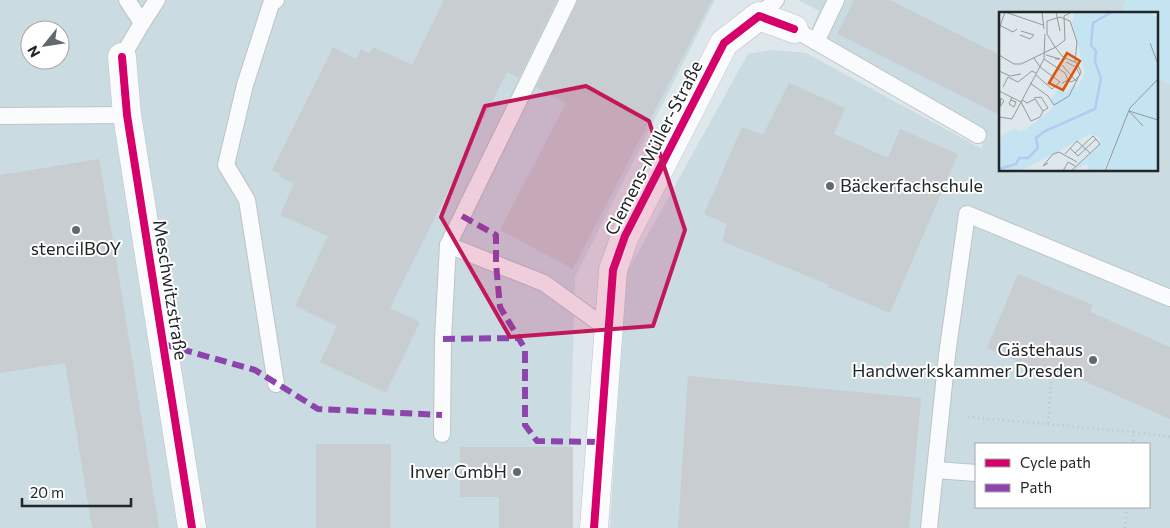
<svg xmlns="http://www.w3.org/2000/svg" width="1170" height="528" viewBox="0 0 1170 528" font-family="Commissioner,sans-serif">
  <rect width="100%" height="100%" fill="#dee7eb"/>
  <g fill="#cadbe2" fill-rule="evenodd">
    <path d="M0,0H715L575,277L568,528H0ZM30,30H60V60H30Z"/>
    <path d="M798,0H1126L1121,14H1000V170H1156V78L1170,84V528H610L626,274L748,54L774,50L806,53L982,149L986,132L811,31L819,11ZM976,444H1149V507H976Z"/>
  </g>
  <polygon fill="#c4e4f2" points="1126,0 1170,0 1170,84 1156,78 1156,14 1121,14"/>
  <g fill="#c7cdd1">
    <polygon points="444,0 557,0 519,78 507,72 390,308 420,322 386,393 320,362 337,326 295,306 328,236 280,215 294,184 279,176 280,174 272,170 333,47 356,59 361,49 369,54 373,47 412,65"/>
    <polygon points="578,0 712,0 573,269 500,230 566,103 536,87"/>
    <polygon points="854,0 890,0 1000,55 1000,115 837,34"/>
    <polygon points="789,83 845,108 834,134 888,158 900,129 958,154 890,313 828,287 829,285 722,241 727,224 704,214 742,127 763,135"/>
    <polygon points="99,159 115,252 159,528 92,528 65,363 0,373 0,175"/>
    <polygon points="1018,274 1093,305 1090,312 1170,347 1170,419 1064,372 1061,380 987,348"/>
    <polygon points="688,376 921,398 909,528 678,528"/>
    <polygon points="316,444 391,444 390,528 316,528"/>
    <polygon points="460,447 573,447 573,528 499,528 499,497 460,497"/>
  </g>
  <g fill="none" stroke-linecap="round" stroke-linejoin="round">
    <defs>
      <g id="service">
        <polyline points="127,0 142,23"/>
        <polyline points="276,0 271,4 245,85 226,165 247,200 276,384"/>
        <polyline points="759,16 776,0"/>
        <polyline points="794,29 978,135"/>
        <polyline points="816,42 836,0"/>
        <polyline points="122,57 142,23 157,0"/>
        <polyline points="0,116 127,115"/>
        <polyline points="448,245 544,283 609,330"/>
        <polyline points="442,434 443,339 448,245 568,0"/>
        <polyline points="936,470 976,473"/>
        <polyline points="929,528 947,355 967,214 1170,298"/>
      </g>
      <g id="minor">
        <polyline points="122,57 127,115 192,528"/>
        <polyline points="594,528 613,270 625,236 724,43 759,16 794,29"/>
      </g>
    </defs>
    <use href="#service" stroke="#bdc4c7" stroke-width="18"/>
    <use href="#minor" stroke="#bdc4c7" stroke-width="29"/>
    <g stroke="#c1c4c6" stroke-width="3" stroke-dasharray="1 4" stroke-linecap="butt">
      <polyline points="968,417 1134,432 1133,444"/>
      <polyline points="1048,423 1051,381"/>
      <polyline points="1134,432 1170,437"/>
      <polyline points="1125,528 1127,507"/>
    </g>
    <use href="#service" stroke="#fafbfc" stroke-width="16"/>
    <use href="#minor" stroke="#fafbfc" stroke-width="28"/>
    <g stroke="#8e44ad" stroke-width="6" stroke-dasharray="12 6" stroke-linecap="butt">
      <polyline points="462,216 496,235 496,264 500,307 525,349 525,425 537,441 601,442"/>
      <polyline points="443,339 519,338"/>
      <polyline points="163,344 255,370 318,409 442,415"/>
    </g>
    <defs>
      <g id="cycleway">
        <polyline points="122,57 127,115 192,528"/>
        <polyline points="594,528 613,270 625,236 724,43 759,16 794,29"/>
      </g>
    </defs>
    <use href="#cycleway" stroke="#fff" stroke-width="11"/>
    <use href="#cycleway" stroke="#d6006c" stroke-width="8"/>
  </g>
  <path fill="#c2185b" fill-opacity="0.2" stroke="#c2185b" stroke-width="4" stroke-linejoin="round" d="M586,86L649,121L685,230L653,326L510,337L441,217L485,106Z"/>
  <g fill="#636a6d" stroke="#fff" stroke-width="2">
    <circle cx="830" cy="186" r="5"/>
    <circle cx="76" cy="230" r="5"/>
    <circle cx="1093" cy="360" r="5"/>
    <circle cx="517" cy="472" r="5"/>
  </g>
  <g text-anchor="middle" stroke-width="4" stroke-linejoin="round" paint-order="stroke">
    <g font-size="18" fill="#212729" stroke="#fff">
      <text transform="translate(654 148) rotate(-63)" y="6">Clemens-Müller-Straße</text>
      <text transform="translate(170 290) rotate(81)" y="6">Meschwitzstraße</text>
    </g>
    <g font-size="18" fill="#212729" stroke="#fff" text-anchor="end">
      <text x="840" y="192" text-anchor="start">Bäckerfachschule</text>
      <text x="76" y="255" text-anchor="middle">stencilBOY</text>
      <text x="1083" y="356">Gästehaus<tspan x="1083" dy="21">Handwerkskammer Dresden</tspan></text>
      <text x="507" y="478">Inver GmbH</text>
    </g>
  </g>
  <g transform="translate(999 12)">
    <rect width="159" height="159" fill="#dee7eb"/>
    <path d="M76,0H147L159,6V159H107L116,132L104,159H88L90,154L87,152L73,159L102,132L100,125L91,122L22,159H0V126L15,116L20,119L27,117L46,103L54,95L51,89L60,76L68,81L74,73L79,75L86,61L73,11Z" fill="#c4e4f2"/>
    <path fill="none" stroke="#b5caf1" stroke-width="2.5" d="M0,157L17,152L20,146H29L39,136L37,126L46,119L96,97L102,66L96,50L97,39L92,33L94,11L113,0"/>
    <path fill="none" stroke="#929a9d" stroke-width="1" d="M6,0L44,13M43,0L45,17M57,0L61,19M0,13L14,20L18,17M0,17L6,0M21,23L31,27L35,23L22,19M151,31L159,52M0,43L15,52H22L57,35L66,28L65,4L71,1M47,43L61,47H56M35,46L41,55L61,70L53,77L37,63M45,47L66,61L69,68L63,71M67,50L77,55L81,63L76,68L78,69M63,53L76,68L72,70L69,68M0,59L11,64L22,62M31,71L49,84L55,93L70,84L82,60L78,51L64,45L56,35L48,22V9L61,5L71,9L78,30L76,50M4,75L9,65L19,70L33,59L37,61M0,79L22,90M35,86L42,85L49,96L44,99M12,88L17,90L15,95L10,92L13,85M22,90L32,109L41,105L44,99L36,87L28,91L23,88M0,96L5,89L2,86L1,93M130,99L159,108M130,99L144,114M0,105L13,107L45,47L46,22M71,136L76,141L94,124L97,127M66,142L78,129L91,141M49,151L44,154L54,142L60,140L78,150M64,159L69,150L76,154M72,159L101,132L97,127L79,144L76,141M106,159L131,96L159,67"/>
    <path fill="#de560d" fill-opacity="0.15" stroke="#de560d" stroke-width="2.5" d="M68,41L81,49L64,78L50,71Z"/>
    <rect width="159" height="159" fill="none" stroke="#212729" stroke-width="2.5"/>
  </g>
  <rect x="975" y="443" width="175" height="65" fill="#ffffff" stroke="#a6a9a9"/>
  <rect x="985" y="459" width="25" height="8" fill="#d6006c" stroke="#a6a9a9"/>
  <text x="1020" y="468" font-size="15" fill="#212729">Cycle path</text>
  <rect x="985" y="484" width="25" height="8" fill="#8e44ad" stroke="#a6a9a9"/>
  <text x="1020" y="493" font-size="15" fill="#212729">Path</text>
  <g transform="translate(45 45) rotate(240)"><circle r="24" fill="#ffffff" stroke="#a6a9a9"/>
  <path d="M0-4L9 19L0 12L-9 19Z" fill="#636a6d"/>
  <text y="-8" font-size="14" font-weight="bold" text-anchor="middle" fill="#212729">N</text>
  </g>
  <path d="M22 498v8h109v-8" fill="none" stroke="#212729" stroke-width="2.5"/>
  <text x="30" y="498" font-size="15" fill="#212729" stroke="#ffffff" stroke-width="4" paint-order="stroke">20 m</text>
</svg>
